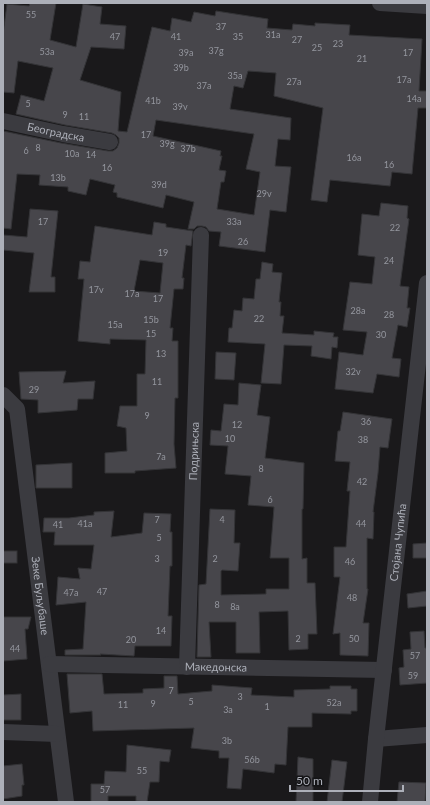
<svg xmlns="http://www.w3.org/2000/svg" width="430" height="805" viewBox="0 0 430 805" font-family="Lato,sans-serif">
  <rect width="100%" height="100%" fill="#1a191b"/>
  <g fill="#47464b" stroke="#343437" fill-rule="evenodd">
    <path d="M30,3H56L50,40L76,47L83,4L102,7L100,24L126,26L124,49L91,47L80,80L121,92L118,131L127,132L152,27L170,31L172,18L191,22L194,12L215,16L216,11L268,19L267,28L292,30L293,24L315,26V23L350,25L349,35L422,39L419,91H427V108H418L412,174L392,172L390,186L330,180L327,202L311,200L323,108L274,96L276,73L248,71L243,88L234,86L230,109L291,118L290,140L278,139L275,166L291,167L286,212L270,210L265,252L219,246L221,232L209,231L206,227L202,226H197L194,229H188L194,202L166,195L163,208L117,197V193L113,192L115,185L90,179L86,195L68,191V187L39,185L40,175L17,174L11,229L3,228V131L61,143L108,151H113L117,148L119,143V138L116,135L112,133L65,125L16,114L21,95L44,101L53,68L18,61L14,93L3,92V34L7,4L29,6ZM156,120L254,134L246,169L260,172L254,215L217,209L221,182H224L226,171L219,170L222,156H220L221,151L153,136Z"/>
    <polygon points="381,203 408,206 407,218 409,219 400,286 409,287 407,308 410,308 407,327 398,325 392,358 401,359 399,377 377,374 373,393 335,389 339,352 363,355 367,332 343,330 350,282 372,284 375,257 358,255 362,214 379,216"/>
    <polygon points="30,209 58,211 51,277 55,277 55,292 29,292 34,253 3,250 3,235 27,237"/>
    <path d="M154,222L166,224V227L193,231L191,246L186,245L182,278H184L183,289H174L170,328H173L172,341H178V398H175L174,444L176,468L135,471V473H105V453L127,451L126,428L117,426L120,406H137V374H145L146,340L110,339V344L78,341L84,279H78L80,261L90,262L95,226L152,235ZM140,260L163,263L160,293L134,291Z"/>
    <polygon points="262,262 273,264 272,272 282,273 279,302 281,302 280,316 284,316 282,333 314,335 314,331 334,333 333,337 338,337 337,348 332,347 331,359 311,356 312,346 284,345 281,384 261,383 265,344 228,342 229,328 232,328 234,310 242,311 243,298 254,299 256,279 260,279"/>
    <polygon points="216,352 236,353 234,380 215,379"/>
    <polygon points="66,371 63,383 95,381 93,399 78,399 77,410 38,413 38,400 21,399 19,372"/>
    <polygon points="239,383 261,385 257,415 270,417 265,458 304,463 303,509 302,509 302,559 307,558 307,583 315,583 317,634 308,634 308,649 289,650 288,611 259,612 260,653 236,653 236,622 209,622 211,657 197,657 199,585 206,584 210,509 235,510 234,543 240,543 238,571 222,570 221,571 221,595 266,594 266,589 289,589 289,558 270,558 274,507 248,505 251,476 225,474 228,446 210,445 211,430 221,431 224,404 238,405"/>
    <polygon points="343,412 392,419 388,448 380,447 378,473 373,512 374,512 373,539 367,538 367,589 368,589 363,623 369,623 368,656 340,655 340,633 333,634 340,577 334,577 334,547 346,547 350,491 347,491 350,462 335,461 338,431 340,431"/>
    <polygon points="72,463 72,488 36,488 36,465"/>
    <polygon points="114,511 111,537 142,533 144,513 171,514 170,532 172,532 172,566 170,566 168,616 172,616 171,646 135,646 134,656 100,654 101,655 65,655 65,650 83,649 86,602 56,605 58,577 80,579 78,568 91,569 94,545 54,545 55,532 43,532 44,518 69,518 94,515 94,512"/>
    <polygon points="427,543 427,558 413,558 413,544"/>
    <rect x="3" y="551" width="14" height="12"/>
    <polygon points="427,591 427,606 408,608 407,594"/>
    <polygon points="3,617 31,617 28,629 25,629 27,659 3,661"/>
    <polygon points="424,631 425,648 427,648 427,683 400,685 399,668 404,667 403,650 411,649 410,632"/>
    <polygon points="67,674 102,674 104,694 143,693 143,689 164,688 164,676 177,676 178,694 212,691 212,685 252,688 251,695 294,697 294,690 330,689 330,686 351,686 351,689 357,689 357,711 351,711 351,714 312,713 312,727 288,727 286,765 275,764 274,773 243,769 241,789 227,788 229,758 219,758 219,751 191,748 194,728 93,731 92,711 70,713"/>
    <polygon points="21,694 21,720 3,720 3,695"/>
    <polygon points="127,745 171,750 169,762 160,761 159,782 150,782 147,802 136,801 136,796 108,796 108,802 91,802 91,784 104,784 105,771 126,772"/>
    <polygon points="298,757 313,759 313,802 296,802"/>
    <polygon points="332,760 347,762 342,802 327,802"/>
    <polygon points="22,764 24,785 22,785 22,796 3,799 3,766"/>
    <polygon points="399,782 426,783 425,802 397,802"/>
  </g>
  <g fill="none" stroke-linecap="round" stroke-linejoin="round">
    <g stroke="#3b3b40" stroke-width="16">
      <polyline points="380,3 427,6"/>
      <path id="s1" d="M3,121L63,134L110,142"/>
      <path id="s2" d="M3,395L17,409L66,802"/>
      <path id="s3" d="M49,664L384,670"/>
      <path id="s4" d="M187,667L201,235"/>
      <polyline points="3,732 57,734"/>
      <polyline points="376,739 427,735"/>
      <path id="s5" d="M370,802L376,739L427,283"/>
    </g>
  </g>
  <g text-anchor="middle" stroke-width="3.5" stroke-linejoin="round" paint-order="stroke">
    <g font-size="9" fill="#94969e">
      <text x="31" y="18">55</text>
      <text x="221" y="30">37</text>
      <text x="273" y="38">31a</text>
      <text x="115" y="40">47</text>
      <text x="176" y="40">41</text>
      <text x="238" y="40">35</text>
      <text x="297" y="43">27</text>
      <text x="338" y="47">23</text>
      <text x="317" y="51">25</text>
      <text x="216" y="54">37g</text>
      <text x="47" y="55">53a</text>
      <text x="186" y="56">39a</text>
      <text x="408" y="56">17</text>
      <text x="362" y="62">21</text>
      <text x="181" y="71">39b</text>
      <text x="235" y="79">35a</text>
      <text x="404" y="83">17a</text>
      <text x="294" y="85">27a</text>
      <text x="204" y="89">37a</text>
      <text x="414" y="102">14a</text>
      <text x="153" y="104">41b</text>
      <text x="28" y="107">5</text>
      <text x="180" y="110">39v</text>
      <text x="65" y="118">9</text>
      <text x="84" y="120">11</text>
      <text x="146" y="138">17</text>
      <text x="167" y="147">39g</text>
      <text x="38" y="151">8</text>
      <text x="188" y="152">37b</text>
      <text x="26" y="154">6</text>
      <text x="72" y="157">10a</text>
      <text x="91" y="158">14</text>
      <text x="354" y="161">16a</text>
      <text x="389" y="168">16</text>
      <text x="107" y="171">16</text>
      <text x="58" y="181">13b</text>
      <text x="159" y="188">39d</text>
      <text x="264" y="197">29v</text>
      <text x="43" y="225">17</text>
      <text x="234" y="225">33a</text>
      <text x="395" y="231">22</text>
      <text x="243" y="245">26</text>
      <text x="163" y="256">19</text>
      <text x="389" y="264">24</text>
      <text x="96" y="293">17v</text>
      <text x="132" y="297">17a</text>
      <text x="158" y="302">17</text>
      <text x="358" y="314">28a</text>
      <text x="389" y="318">28</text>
      <text x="259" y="322">22</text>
      <text x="151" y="323">15b</text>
      <text x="115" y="328">15a</text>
      <text x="151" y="337">15</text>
      <text x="381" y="338">30</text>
      <text x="161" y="357">13</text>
      <text x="353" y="375">32v</text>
      <text x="157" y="385">11</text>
      <text x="34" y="393">29</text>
      <text x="147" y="419">9</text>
      <text x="366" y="425">36</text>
      <text x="237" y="428">12</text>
      <text x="230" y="442">10</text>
      <text x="363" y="443">38</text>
      <text x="161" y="460">7a</text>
      <text x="261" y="472">8</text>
      <text x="362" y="485">42</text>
      <text x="270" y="503">6</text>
      <text x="157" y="523">7</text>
      <text x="222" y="523">4</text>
      <text x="85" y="527">41a</text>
      <text x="361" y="527">44</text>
      <text x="58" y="528">41</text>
      <text x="159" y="541">5</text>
      <text x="157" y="562">3</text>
      <text x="215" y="562">2</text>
      <text x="350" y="565">46</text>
      <text x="102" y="595">47</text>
      <text x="71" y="596">47a</text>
      <text x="352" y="601">48</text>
      <text x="217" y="608">8</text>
      <text x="235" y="610">8a</text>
      <text x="161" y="634">14</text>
      <text x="298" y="642">2</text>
      <text x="354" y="642">50</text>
      <text x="131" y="643">20</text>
      <text x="15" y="652">44</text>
      <text x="415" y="659">57</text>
      <text x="413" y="679">59</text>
      <text x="171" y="694">7</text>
      <text x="240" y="700">3</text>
      <text x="191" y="705">5</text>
      <text x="334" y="706">52a</text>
      <text x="153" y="707">9</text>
      <text x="123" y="708">11</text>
      <text x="267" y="710">1</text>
      <text x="228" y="713">3a</text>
      <text x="227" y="744">3b</text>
      <text x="252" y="763">56b</text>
      <text x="142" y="774">55</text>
      <text x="105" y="793">57</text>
    </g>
    <g font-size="11" fill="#adb0b9" stroke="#141416">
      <text dy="4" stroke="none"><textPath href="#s1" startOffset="54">Београдска</textPath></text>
      <text dy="4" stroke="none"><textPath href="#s4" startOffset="216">Подрињска</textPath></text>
      <text dy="4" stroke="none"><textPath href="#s5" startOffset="261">Стојана Чупића</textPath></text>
      <text dy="4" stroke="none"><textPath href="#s2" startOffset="208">Зеке Буљубаше</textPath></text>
      <text dy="4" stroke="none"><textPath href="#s3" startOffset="167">Македонска</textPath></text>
    </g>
  </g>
  <rect width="430" height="805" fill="none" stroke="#adb0b9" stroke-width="8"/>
  <path d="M290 785v6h113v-6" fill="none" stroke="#adb0b9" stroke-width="2"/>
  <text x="296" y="785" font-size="12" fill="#adb0b9" stroke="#141416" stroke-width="3" paint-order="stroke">50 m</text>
</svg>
